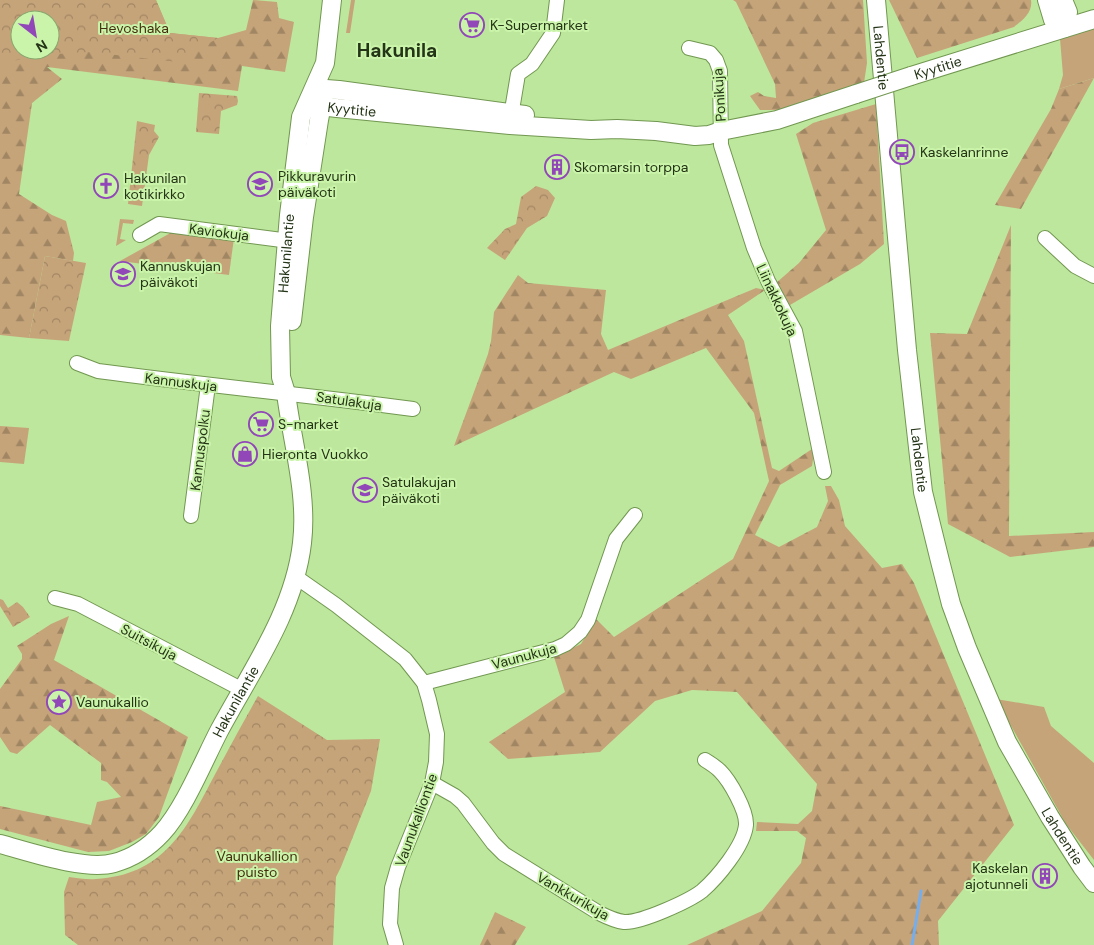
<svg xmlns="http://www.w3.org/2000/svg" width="1094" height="945" viewBox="0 0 1094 945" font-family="'DM Sans',sans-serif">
  <defs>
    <pattern id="forest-firs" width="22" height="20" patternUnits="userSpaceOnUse" patternTransform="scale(1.25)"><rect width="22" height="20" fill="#c6a47a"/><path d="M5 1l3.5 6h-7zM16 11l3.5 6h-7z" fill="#a18663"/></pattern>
    <pattern id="park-crowns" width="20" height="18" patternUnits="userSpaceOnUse" patternTransform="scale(1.25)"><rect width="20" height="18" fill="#c6a47a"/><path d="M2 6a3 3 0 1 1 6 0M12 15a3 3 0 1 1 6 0" fill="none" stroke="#a18663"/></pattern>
  </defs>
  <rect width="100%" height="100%" fill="#bde79c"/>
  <g fill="#c6a47a">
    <polygon points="351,0 355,0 350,33 346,33"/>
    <polygon points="1094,28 1094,78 1059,89 1063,75 1060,39"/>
    <polygon points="120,219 134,220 133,224 123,223 120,239 126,240 116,246"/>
    <polygon points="996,699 1044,707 1051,726 1094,763 1094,860 1066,824"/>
  </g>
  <g fill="url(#forest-firs)" fill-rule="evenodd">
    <path d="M0,0H156L170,33L218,38L246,30L253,0L277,2L279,18L294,22L285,72L242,66L238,91L47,67L62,79L32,103L19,194L52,215L66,221L74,253L73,261L45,256L29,338L0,335ZM20,20H50V50H20Z"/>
    <polygon points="733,0 863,0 867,63 864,83 780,110 760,110 750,96 758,92 764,96 776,98 775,84 736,2"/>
    <path d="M889,0H1031C1033,12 1023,20 1014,27L917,58Z"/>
    <polygon points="1094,78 1021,209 995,205 1051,109 1059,89"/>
    <polygon points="876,104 884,244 860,264 790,305 776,283 799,263 826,230 796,134 813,123"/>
    <polygon points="1011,225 1009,536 1094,532 1094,547 1010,557 948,524 930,333 967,334"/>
    <polygon points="174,231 234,238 229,275 120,261"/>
    <polygon points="518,275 528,283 606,290 601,334 608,350 756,288 765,290 728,315 744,341 772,468 779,471 815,447 812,466 780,485 755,535 779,547 817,527 828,501 825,486 831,486 839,500 845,526 882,568 902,564 914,583 1014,825 938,921 939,945 687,945 762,911 801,863 806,838 797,831 756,831 757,822 798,824 812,811 817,784 737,692 692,690 655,701 600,752 508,759 489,742 565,692 554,657 581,644 596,619 614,637 733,559 769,481 754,413 706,348 631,379 614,372 454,446 488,354 491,341 494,312"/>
    <polygon points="0,426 29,428 24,464 0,462"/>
    <polygon points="69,616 54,660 188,737 159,817 146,834 132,842 109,851 88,852 0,829 0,806 91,825 97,802 121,797 107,782 101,780 101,763 50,725 17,754 10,752 0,737 0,689 22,659 22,654 17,646 51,624"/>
    <polygon points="495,912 526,927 515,945 480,945"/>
  </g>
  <g fill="url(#park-crowns)" fill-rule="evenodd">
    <path d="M0,0H156L170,33L218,38L177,62L90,52L40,55L0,64ZM20,20H50V50H20Z"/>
    <polygon points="199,93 237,96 238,101 237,105 221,111 219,134 196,132"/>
    <polygon points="137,121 155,125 154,131 159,137 149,155 142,206 128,204"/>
    <polygon points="536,186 548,190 555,198 547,216 527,228 505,260 487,248 505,229 516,224 521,197"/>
    <polygon points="45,256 86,263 69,341 29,338"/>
    <polygon points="0,599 3,600 8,608 17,602 23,607 30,617 13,627 0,606"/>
    <path d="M258,696L327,740L380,739L371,791L341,867L336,877L333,945H78L65,935L64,892L69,877C78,878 88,880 96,879C162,875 185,832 212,780C227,752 242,724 258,696Z"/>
  </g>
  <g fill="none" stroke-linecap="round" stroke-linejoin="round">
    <polyline stroke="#75aeee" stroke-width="3" points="912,945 921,891"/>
    <defs>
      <g id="minor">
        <polyline points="689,48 710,53 716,60 720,71 721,145 754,248 768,281 795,331 824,472"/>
        <polyline points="510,122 518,74 532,64 553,33 557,0"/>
        <polyline points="140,235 159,224 297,242"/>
        <polyline points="1045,238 1075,266 1094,276"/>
        <path d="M77,363L98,371C202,385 308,395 413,409"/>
        <polyline points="191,516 208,385"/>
        <polyline points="296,577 336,605 405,659 424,683 429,700 437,734 436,762 432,783 398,867 392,888 390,924 396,945"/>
        <polyline points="55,598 78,604 241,689"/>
        <polyline points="424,683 555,649 566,644 580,632 588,620 616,539 635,515"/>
        <path d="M432,783L455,796L463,803L493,843L504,854L599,913C607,917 615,921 624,922C641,923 689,901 702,891C717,878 744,846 746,825C747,811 730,781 720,771C716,767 710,763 705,760"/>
      </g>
      <g id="major">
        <path id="s1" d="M876,0L907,350L923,492L940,561L951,604L967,648L1007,742L1050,817L1082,867L1094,883"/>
        <polyline points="1047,0 1053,20 1064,28"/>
        <polyline points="1063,0 1068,12 1064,28"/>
        <path id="s2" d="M911,76L1094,19"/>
        <polyline points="315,96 326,89 339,90 525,115"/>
        <path id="s3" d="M310,99L321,106L337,108L510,125L591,130L617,129L656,131L695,136L709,135L721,131L777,120L856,94"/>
        <polyline points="292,321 304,217 319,120 324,94"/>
        <path id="s4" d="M0,844C30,852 85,871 114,863C133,858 149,847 162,833C184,809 203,762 219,731C251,671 294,612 302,543C308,494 292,442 286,393L281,377L280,326L289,215L301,117L325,63L332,0"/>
      </g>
    </defs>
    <use href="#minor" stroke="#719750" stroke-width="16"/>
    <use href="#major" stroke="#719750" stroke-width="20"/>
    <use href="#minor" stroke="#fff" stroke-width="14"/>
    <use href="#major" stroke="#fff" stroke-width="18"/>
    <defs>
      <polyline id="major-bridge" points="856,94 911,76"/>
    </defs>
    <use href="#major-bridge" stroke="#719750" stroke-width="20" stroke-linecap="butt"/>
    <use href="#major-bridge" stroke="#fff" stroke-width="18"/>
  </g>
  <defs>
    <symbol id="supermarket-ring" viewBox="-11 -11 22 22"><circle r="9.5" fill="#caf4a9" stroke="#9247b9" stroke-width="1.5"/><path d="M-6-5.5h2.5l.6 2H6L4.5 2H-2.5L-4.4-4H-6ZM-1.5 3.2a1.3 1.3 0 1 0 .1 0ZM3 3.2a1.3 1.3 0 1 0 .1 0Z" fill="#9247b9"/></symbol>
    <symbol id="bus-ring" viewBox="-11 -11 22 22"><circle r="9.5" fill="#caf4a9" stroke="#9247b9" stroke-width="1.5"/><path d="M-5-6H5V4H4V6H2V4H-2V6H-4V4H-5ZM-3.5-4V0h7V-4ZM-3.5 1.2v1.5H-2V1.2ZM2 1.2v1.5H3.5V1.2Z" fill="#9247b9"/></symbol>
    <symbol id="building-ring" viewBox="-11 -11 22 22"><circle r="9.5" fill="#caf4a9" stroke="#9247b9" stroke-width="1.5"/><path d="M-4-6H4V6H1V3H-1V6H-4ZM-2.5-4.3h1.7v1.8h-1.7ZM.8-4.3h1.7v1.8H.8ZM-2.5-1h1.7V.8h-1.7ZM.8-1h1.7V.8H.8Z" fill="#9247b9"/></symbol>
    <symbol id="school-ring" viewBox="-11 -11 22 22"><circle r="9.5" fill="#caf4a9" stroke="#9247b9" stroke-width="1.5"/><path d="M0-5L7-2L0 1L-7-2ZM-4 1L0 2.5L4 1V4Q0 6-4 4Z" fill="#9247b9"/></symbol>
    <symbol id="church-ring" viewBox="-11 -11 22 22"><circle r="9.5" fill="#caf4a9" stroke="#9247b9" stroke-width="1.5"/><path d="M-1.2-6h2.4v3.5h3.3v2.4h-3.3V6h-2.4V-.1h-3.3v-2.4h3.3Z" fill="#9247b9"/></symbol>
    <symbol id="shop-ring" viewBox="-11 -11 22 22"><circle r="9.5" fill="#caf4a9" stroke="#9247b9" stroke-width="1.5"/><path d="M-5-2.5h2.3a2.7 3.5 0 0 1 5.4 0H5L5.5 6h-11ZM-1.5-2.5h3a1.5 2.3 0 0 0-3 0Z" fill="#9247b9"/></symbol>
    <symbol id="sight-ring" viewBox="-11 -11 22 22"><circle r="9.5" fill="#caf4a9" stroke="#9247b9" stroke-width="1.5"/><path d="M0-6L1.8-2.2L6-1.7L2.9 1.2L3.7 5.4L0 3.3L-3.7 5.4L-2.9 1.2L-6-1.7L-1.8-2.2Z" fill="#9247b9"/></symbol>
  </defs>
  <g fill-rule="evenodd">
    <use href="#supermarket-ring" x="458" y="11" width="28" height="28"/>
    <use href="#bus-ring" x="888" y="138" width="28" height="28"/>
    <use href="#building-ring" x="543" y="153" width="28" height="28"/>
    <use href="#school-ring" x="246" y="170" width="28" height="28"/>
    <use href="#church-ring" x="92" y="172" width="28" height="28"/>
    <use href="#school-ring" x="109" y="260" width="28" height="28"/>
    <use href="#supermarket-ring" x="247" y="410" width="28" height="28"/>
    <use href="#shop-ring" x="231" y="440" width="28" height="28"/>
    <use href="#school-ring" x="351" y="476" width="28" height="28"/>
    <use href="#sight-ring" x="45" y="688" width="28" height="28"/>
    <use href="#building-ring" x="1031" y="862" width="28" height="28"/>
  </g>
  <g text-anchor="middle" stroke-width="4" stroke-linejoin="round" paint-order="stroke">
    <g font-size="14" fill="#243416" stroke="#caf4a9" text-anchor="start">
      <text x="490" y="30">K-Supermarket</text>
      <text x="920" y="157">Kaskelanrinne</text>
      <text x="574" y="172">Skomarsin torppa</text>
      <text x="278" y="181">Pikkuravurin<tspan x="278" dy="16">päiväkoti</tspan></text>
      <text x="124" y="183">Hakunilan<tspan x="124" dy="16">kotikirkko</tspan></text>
      <text x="140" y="271">Kannuskujan<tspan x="140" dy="16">päiväkoti</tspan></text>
      <text x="278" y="429">S-market</text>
      <text x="262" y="459">Hieronta Vuokko</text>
      <text x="382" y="487">Satulakujan<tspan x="382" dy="16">päiväkoti</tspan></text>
      <text x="76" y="707">Vaunukallio</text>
      <text x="1028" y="873" text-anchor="end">Kaskelan<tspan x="1028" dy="16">ajotunneli</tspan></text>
    </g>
    <g font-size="14" fill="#462f10" stroke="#caf4a9">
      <text x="134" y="33">Hevoshaka</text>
      <text x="257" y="861">Vaunukallion<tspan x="257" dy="16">puisto</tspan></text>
    </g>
    <g font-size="14" fill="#243416" stroke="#caf4a9">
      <text dy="5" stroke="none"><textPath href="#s1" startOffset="58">Lahdentie</textPath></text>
      <text dy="5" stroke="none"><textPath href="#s2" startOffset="28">Kyytitie</textPath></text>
      <text transform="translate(719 95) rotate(-94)" y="5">Ponikuja</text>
      <text dy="5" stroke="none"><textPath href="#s3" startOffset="44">Kyytitie</textPath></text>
      <text transform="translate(219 232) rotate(7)" y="5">Kaviokuja</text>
      <text dy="5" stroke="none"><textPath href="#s4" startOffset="790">Hakunilantie</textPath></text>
      <text transform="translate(777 300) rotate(65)" y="5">Liinakkokuja</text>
      <text transform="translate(181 382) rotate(7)" y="5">Kannuskuja</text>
      <text transform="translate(349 401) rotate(8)" y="5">Satulakuja</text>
      <text transform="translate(200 450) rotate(-83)" y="5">Kannuspolku</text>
      <text dy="5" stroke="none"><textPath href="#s1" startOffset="462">Lahdentie</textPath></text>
      <text transform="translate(149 642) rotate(28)" y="5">Suitsikuja</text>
      <text transform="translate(524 656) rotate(-15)" y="5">Vaunukuja</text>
      <text dy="5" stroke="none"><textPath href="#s4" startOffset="325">Hakunilantie</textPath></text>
      <text transform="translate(416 820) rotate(-70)" y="5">Vaunukalliontie</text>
      <text dy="5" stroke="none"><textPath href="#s1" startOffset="868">Lahdentie</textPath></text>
      <text transform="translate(573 896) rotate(30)" y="5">Vankkurikuja</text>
    </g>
    <g font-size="19" font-weight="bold" fill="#243416" stroke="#caf4a9">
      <text x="397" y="57">Hakunila</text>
    </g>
  </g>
  <g transform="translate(35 35) rotate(149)"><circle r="24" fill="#caf4a9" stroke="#88a76e"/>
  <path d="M0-4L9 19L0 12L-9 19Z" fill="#9247b9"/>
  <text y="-8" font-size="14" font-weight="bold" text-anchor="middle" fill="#243416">N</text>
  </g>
</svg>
